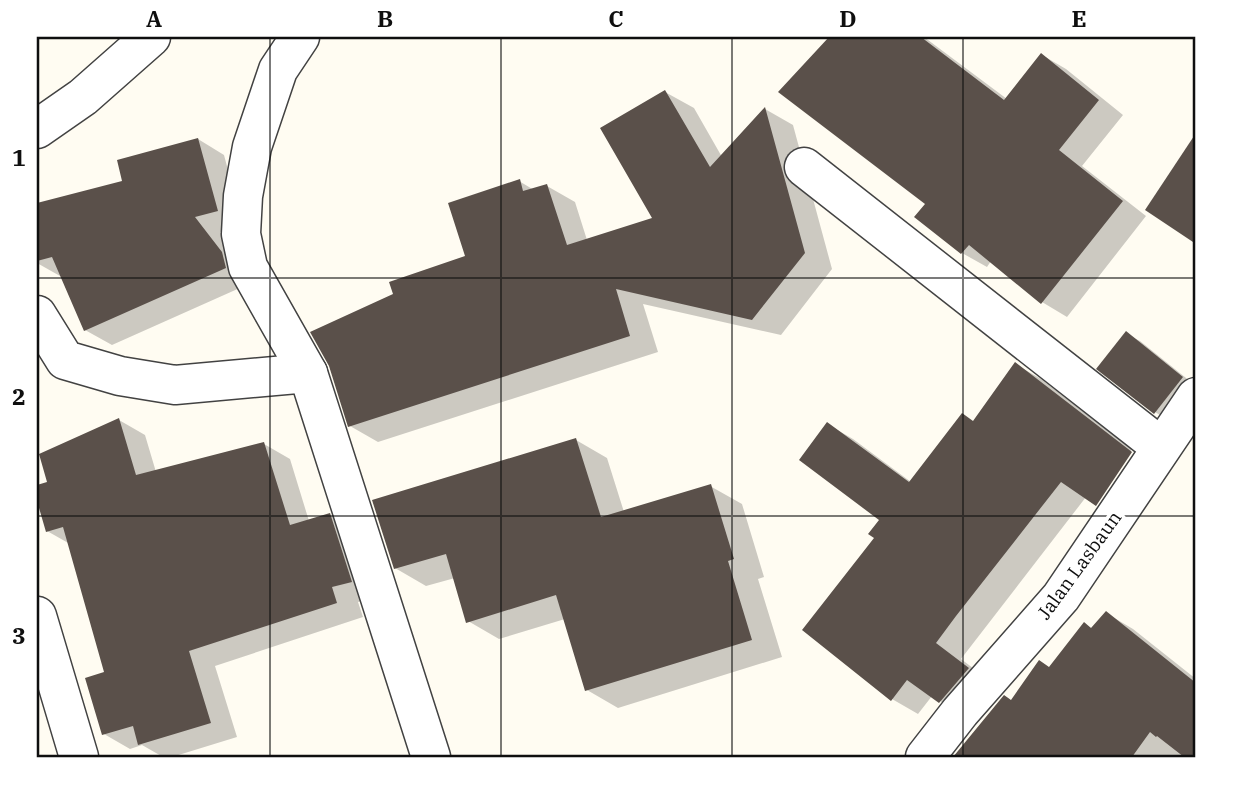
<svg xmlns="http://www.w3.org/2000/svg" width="1233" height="794" viewBox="0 0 1233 794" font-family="'IBM Plex Serif',serif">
  <rect width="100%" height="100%" fill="#fffcf2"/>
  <g fill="#0003">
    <polygon points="832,37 924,37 1007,99 1042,55 1066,69 1123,115 1082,166 1146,216 1067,317 1042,302 991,261 987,267 962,253 917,217 927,203 781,92"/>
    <polygon points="665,92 694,108 722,157 765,109 793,125 832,269 781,335 643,304 658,352 378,442 350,426 395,295 467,258 519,181 534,190 547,186 575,202 587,240 655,219"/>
    <polygon points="1196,136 1196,242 1147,210"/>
    <polygon points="198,139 224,155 243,226 220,232 248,269 251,283 112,345 85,330 62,276 60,276 37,263 37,205 125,182"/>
    <polygon points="1126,334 1140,341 1196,386 1168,420 1155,412"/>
    <polygon points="1015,364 1041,379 1132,449 1095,504 1086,497 961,659 994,684 966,717 932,696 918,714 892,699 877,538 882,520 827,424 853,439 911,482 974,422"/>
    <polygon points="119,420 145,435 156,472 264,444 290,459 309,521 330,515 356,530 377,596 358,602 363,617 215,666 237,737 172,757 163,757 142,745 130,749 104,734 106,673 70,544 47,531 37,495 37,486 49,483"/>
    <polygon points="576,440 607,458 624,512 710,486 742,504 764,577 758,579 782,657 618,708 587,690 565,619 499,639 468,621 455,578 426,586 395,568"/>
    <polygon points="1135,451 1157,469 1123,520 1098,506"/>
    <polygon points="1106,613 1133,629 1196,679 1196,757 979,757 1012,701 1050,668 1084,624 1093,629"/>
  </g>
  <g fill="#5a504a">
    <polygon points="829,37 921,37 1004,100 1041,53 1099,100 1059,150 1123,201 1041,304 969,245 961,254 914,217 925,204 778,92"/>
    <polygon points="665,90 710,167 765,107 805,253 752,320 616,289 630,336 348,427 329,366 310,332 393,294 389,282 465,256 448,203 520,179 523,191 547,184 567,245 652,218 600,128"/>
    <polygon points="1196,133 1196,244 1145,210"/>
    <polygon points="198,138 218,211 195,217 222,252 226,268 84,331 52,257 37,261 37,203 122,181 117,160"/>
    <polygon points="1126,331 1183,377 1154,414 1096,369"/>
    <polygon points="1015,362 1132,452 1096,506 1061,482 956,616 936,643 969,668 939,703 907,680 891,701 802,630 874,538 868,534 879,520 799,460 827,422 909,482 962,413 973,421"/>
    <polygon points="119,418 136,475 264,442 290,525 330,513 352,582 332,587 337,603 189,651 211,723 138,745 133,726 102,735 85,678 104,672 63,527 46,532 37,501 37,485 47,482 39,454"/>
    <polygon points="576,438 601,517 711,484 734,559 728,561 752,640 585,691 556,595 466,623 446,554 394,569 372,500"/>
    <polygon points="1106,611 1196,683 1196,757 1184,757 1157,736 1156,737 1150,732 1132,757 953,757 1004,695 1011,700 1039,660 1049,667 1084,622 1091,628"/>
  </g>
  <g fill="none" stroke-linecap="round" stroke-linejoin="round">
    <defs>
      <g id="street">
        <polyline points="300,37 278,70 252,147 243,196 241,234 248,267 308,373 431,757"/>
        <polyline points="37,129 83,97 151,37"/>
        <polyline points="804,167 1161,447"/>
        <polyline points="37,315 65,360 120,376 175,385 308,373"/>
        <polyline points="37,616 79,757"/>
        <polyline points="925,757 960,712 1061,597 1196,397"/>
      </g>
    </defs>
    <use href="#street" stroke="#424242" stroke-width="41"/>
    <use href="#street" stroke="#fff" stroke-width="38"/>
  </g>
  <path fill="none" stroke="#0f0f0f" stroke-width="2" stroke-opacity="0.55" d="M270,37V757M501,37V757M732,37V757M963,37V757M37,278H1196M37,516H1196"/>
  <g text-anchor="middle" stroke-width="7" stroke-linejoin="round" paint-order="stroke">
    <g font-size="19" fill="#0f0f0f" stroke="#fff">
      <text transform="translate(1079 565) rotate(-54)" y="7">Jalan Lasbaun</text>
    </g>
  </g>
  <rect width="1233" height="794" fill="none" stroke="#ffffff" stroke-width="77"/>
  <rect x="38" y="38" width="1156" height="718" fill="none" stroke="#0f0f0f" stroke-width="2.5"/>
  <g font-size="23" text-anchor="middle" font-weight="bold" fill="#0f0f0f">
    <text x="154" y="27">A</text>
    <text x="385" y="27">B</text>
    <text x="616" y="27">C</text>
    <text x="848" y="27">D</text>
    <text x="1079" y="27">E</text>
    <text x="19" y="166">1</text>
    <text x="19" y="405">2</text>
    <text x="19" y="644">3</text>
  </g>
</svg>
